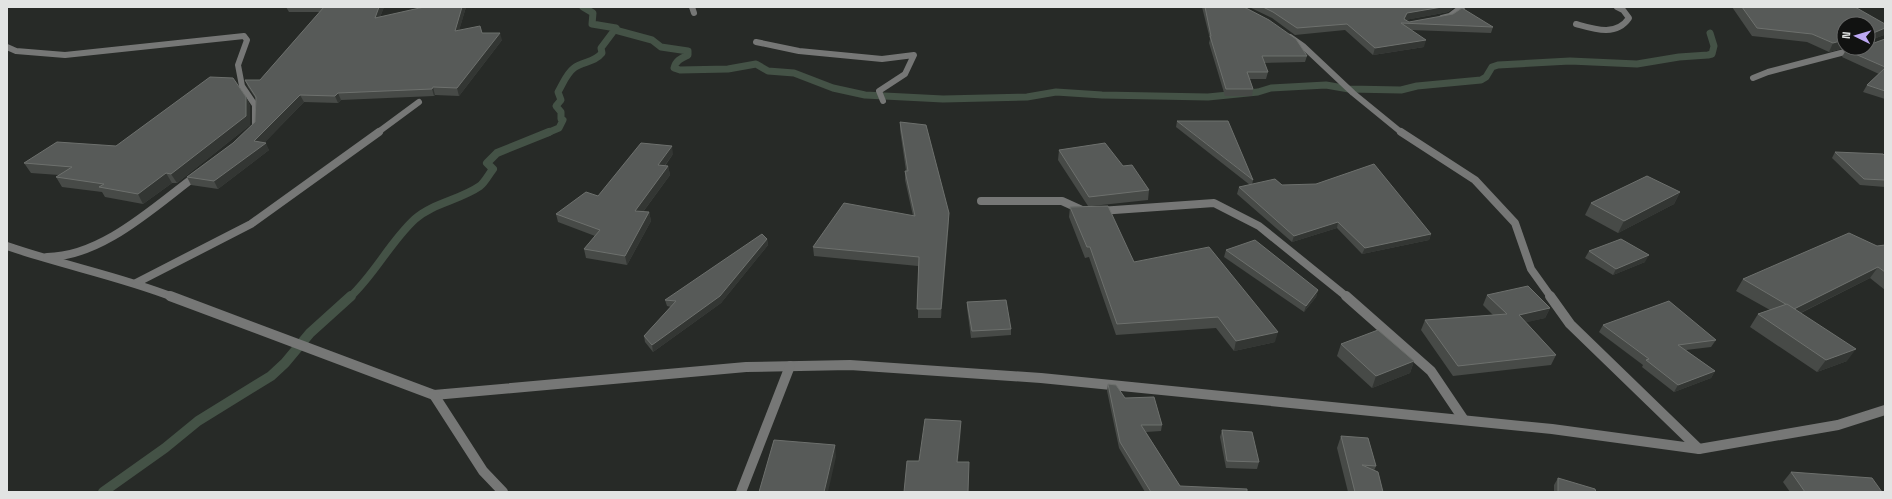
<svg xmlns="http://www.w3.org/2000/svg" width="1892" height="499" viewBox="0 0 1892 499" font-family="'Space Grotesk',sans-serif">
  <rect width="100%" height="100%" fill="#272a27"/>
  <g fill="none" stroke-linecap="round" stroke-linejoin="round">
    <g stroke="#445246" stroke-width="7">
      <path d="M615,30L652,40L661,47L688,51V55C682,58 676,60 674,68L680,70L728,69L756,64L768,71L794,73L833,88L865,95L943,99L1027,97L1056,92L1102,95L1208,97L1258,92L1271,88L1326,85L1349,89L1401,90L1417,86L1481,80L1486,77L1492,67L1498,65L1570,61L1637,64L1679,57L1708,55L1712,54L1714,46L1710,33"/>
      <path d="M547,133L559,128L563,120L561,119V112L556,106L561,100L558,92C563,84 566,74 574,68C583,61 594,63 602,53L601,48L616,28L592,24L593,13L583,7"/>
    </g>
    <path stroke="#445246" stroke-width="8" d="M350,297C375,274 390,242 415,219C433,203 460,200 480,186C485,182 489,174 493,169L487,163L497,153L549,132"/>
    <polyline stroke="#445246" stroke-width="10" points="103,492 165,448 198,421 271,376 285,363 310,333 351,296"/>
    <g stroke="#767776" stroke-width="6">
      <polyline points="692,7 694,13"/>
      <polyline points="1442,18 1450,16 1462,7"/>
      <path d="M1576,24C1594,29 1616,37 1629,18L1623,10L1617,7"/>
      <polyline points="1290,37 1303,46 1353,93 1402,133"/>
      <polyline points="756,42 799,51 882,59 914,55 905,74 879,91 883,101"/>
      <polyline points="7,47 16,51 65,55 244,36 247,40 238,65 242,86 255,105 255,127 251,131"/>
      <polyline points="1753,78 1768,72 1860,48"/>
      <polyline points="377,133 419,102"/>
    </g>
    <g stroke="#767776" stroke-width="8">
      <polyline points="1401,132 1475,180 1515,223 1531,269 1551,297"/>
      <polyline points="981,201 1062,201 1084,211"/>
      <polyline points="1100,211 1214,203 1259,226 1347,297"/>
      <path d="M7,246C62,265 119,276 173,297"/>
      <path d="M47,257C102,257 155,206 197,175"/>
      <polyline points="136,283 251,224 379,132"/>
    </g>
    <g stroke="#767776" stroke-width="10">
      <polyline points="170,296 434,395 746,367 850,365 1041,378 1552,429 1699,449 1838,425 1885,410"/>
      <polyline points="1346,296 1431,371 1464,420"/>
      <polyline points="1550,296 1570,324 1699,449"/>
      <polyline points="434,395 483,471 503,492"/>
      <polyline points="741,492 790,366"/>
    </g>
  </g>
  <g fill="#474a47">
    <polygon points="286,7 384,7 380,17 466,7 459,30 482,33 502,40 459,96 435,95 434,96 341,100 338,103 304,102 264,143 269,150 218,189 191,185 187,177 233,143 255,122 256,99 248,87 245,80 260,80 320,12 289,12"/>
    <polygon points="1202,7 1244,7 1307,56 1305,62 1264,63 1268,72 1266,79 1250,79 1253,89 1252,96 1225,96 1209,43 1210,39"/>
    <polygon points="1249,7 1453,7 1452,9 1448,12 1405,20 1409,22 1493,27 1491,33 1411,30 1424,47 1373,55 1345,30 1295,35 1272,18"/>
    <polygon points="1732,7 1855,7 1884,35 1868,41 1868,24 1844,24 1844,48 1829,52 1807,42 1752,36"/>
    <polygon points="1885,39 1885,99 1863,92 1867,85 1879,74 1842,57 1846,50 1874,43"/>
    <polygon points="246,97 250,106 250,125 177,183 172,183 143,204 105,197 102,192 62,187 56,177 59,175 31,173 24,163 116,146"/>
    <polygon points="1177,121 1253,180 1252,185 1282,185 1431,234 1429,240 1362,254 1337,228 1292,242 1237,194 1239,187 1250,185 1176,127"/>
    <polygon points="900,122 949,213 949,221 941,318 918,318 918,266 814,256 813,247 913,216 905,180 905,171 906,171 900,130"/>
    <polygon points="1059,150 1123,166 1149,190 1148,200 1092,206 1134,262 1275,342 1234,351 1216,328 1116,335 1089,257 1085,258 1069,217 1070,207 1088,206 1058,160"/>
    <polygon points="1835,152 1885,156 1885,187 1860,185 1832,158"/>
    <polygon points="673,154 665,166 668,166 670,175 643,212 649,212 651,221 627,265 586,258 584,249 595,236 558,222 556,214 598,196"/>
    <polygon points="1680,192 1674,204 1618,233 1585,215 1591,203"/>
    <polygon points="767,239 768,245 721,303 653,352 645,342 644,336 671,307 667,306 665,300"/>
    <polygon points="1885,245 1885,290 1870,278 1801,313 1847,361 1817,372 1750,327 1758,314 1770,310 1736,291 1743,279 1877,246"/>
    <polygon points="1226,250 1318,290 1316,297 1304,312 1224,257"/>
    <polygon points="1589,251 1645,262 1613,275 1585,258"/>
    <polygon points="1487,295 1550,308 1545,318 1526,322 1556,355 1551,365 1453,376 1421,330 1425,320 1493,315 1483,305"/>
    <polygon points="967,302 1011,329 1011,335 971,338 967,308"/>
    <polygon points="1603,325 1716,340 1711,347 1686,350 1715,371 1711,378 1674,392 1642,367 1643,365 1599,332"/>
    <polygon points="1341,344 1414,361 1410,373 1372,388 1337,356"/>
    <polygon points="1108,384 1125,398 1162,425 1161,431 1146,432 1180,486 1247,492 1145,492 1119,448 1107,391"/>
    <polygon points="1222,430 1259,462 1257,469 1226,468 1220,437"/>
    <polygon points="1341,436 1376,466 1374,471 1383,492 1348,492 1337,448"/>
    <polygon points="1791,472 1882,492 1790,492 1783,482"/>
    <polygon points="1558,478 1596,492 1554,492 1554,485"/>
  </g>
  <g fill="#333633">
    <polygon points="379,7 384,7 377,25 375,18"/>
    <polygon points="462,7 466,7 457,38 455,31"/>
    <polygon points="1442,7 1453,7 1452,9 1448,12 1405,20 1404,19 1407,13"/>
    <polygon points="1885,28 1885,33 1884,35 1868,41 1868,38 1871,34"/>
    <polygon points="500,33 502,40 459,96 457,88"/>
    <polygon points="1426,40 1424,47 1373,55 1375,48"/>
    <polygon points="1844,40 1844,48 1829,52 1833,43"/>
    <polygon points="433,87 435,95 434,96 432,89"/>
    <polygon points="338,93 341,100 338,103 335,96"/>
    <polygon points="300,95 304,102 260,147 266,143 269,150 218,189 214,181"/>
    <polygon points="246,97 250,106 250,125 177,183 171,174"/>
    <polygon points="672,146 673,154 659,173 658,165"/>
    <polygon points="668,166 670,175 637,220 635,211"/>
    <polygon points="166,173 172,183 143,204 138,194"/>
    <polygon points="1680,192 1674,204 1618,233 1624,221"/>
    <polygon points="649,212 651,221 627,265 625,256"/>
    <polygon points="949,213 949,221 941,318 941,309"/>
    <polygon points="1338,222 1337,228 1292,242 1294,236"/>
    <polygon points="1431,234 1429,240 1362,254 1365,248"/>
    <polygon points="767,239 768,245 721,303 653,352 652,345"/>
    <polygon points="1649,255 1645,262 1613,275 1616,269"/>
    <polygon points="1878,267 1870,278 1786,320 1794,309"/>
    <polygon points="1318,290 1316,297 1304,312 1306,306"/>
    <polygon points="1550,308 1545,318 1515,325 1519,315"/>
    <polygon points="1278,332 1275,342 1234,351 1236,341"/>
    <polygon points="1856,349 1847,361 1817,372 1826,360"/>
    <polygon points="1414,361 1410,373 1372,388 1376,376"/>
    <polygon points="1715,371 1711,378 1674,392 1678,385"/>
    <polygon points="961,421 961,433 957,473 957,462"/>
    <polygon points="835,445 836,457 828,492 824,492"/>
  </g>
  <g fill="#575a58" stroke="#6d706d">
    <polygon points="324,7 379,7 375,18 424,7 462,7 455,31 480,26 482,33 500,33 457,88 433,87 432,89 338,93 335,96 300,95 254,141 266,143 214,181 187,177 233,143 255,122 256,97 245,80 260,80"/>
    <polygon points="1205,7 1244,7 1269,20 1296,39 1307,56 1262,56 1268,72 1247,72 1253,89 1226,89 1210,36 1211,36"/>
    <polygon points="1263,7 1442,7 1407,13 1404,19 1409,22 1453,14 1462,8 1493,27 1401,23 1426,40 1375,48 1347,24 1297,28 1273,12"/>
    <polygon points="1742,7 1855,7 1885,24 1885,28 1871,34 1869,37 1868,37 1868,24 1844,24 1844,40 1833,43 1812,34 1757,28"/>
    <polygon points="1885,39 1885,67 1846,50 1855,48 1868,48 1868,42 1869,41 1874,43"/>
    <polygon points="1885,68 1885,91 1867,85"/>
    <polygon points="210,77 233,78 246,97 246,116 171,174 166,173 138,194 99,187 104,184 56,177 72,167 24,163 57,142 116,146"/>
    <polygon points="1177,121 1228,121 1253,180"/>
    <polygon points="900,122 926,125 949,213 941,309 917,309 919,257 813,247 844,203 915,216 905,171 908,171"/>
    <polygon points="641,143 672,146 658,165 668,166 635,211 649,212 625,256 584,249 600,230 556,214 586,192 598,196"/>
    <polygon points="1105,143 1123,166 1132,165 1149,190 1089,197 1059,150"/>
    <polygon points="1835,152 1883,154 1885,156 1885,180 1864,179"/>
    <polygon points="1374,164 1431,234 1365,248 1338,222 1294,236 1239,187 1275,179 1282,185 1316,184"/>
    <polygon points="1647,176 1680,192 1624,221 1591,203"/>
    <polygon points="1108,206 1134,262 1209,247 1278,332 1236,341 1218,317 1117,324 1090,247 1087,247 1070,207"/>
    <polygon points="1849,233 1877,246 1885,245 1885,272 1878,267 1794,309 1743,279"/>
    <polygon points="762,234 767,239 720,296 652,345 644,336 676,301 665,300"/>
    <polygon points="1621,239 1649,255 1616,269 1589,251"/>
    <polygon points="1255,240 1318,290 1306,306 1226,250"/>
    <polygon points="1528,286 1550,308 1519,315 1556,355 1458,366 1425,320 1507,314 1487,295"/>
    <polygon points="1006,300 1011,329 972,331 967,302"/>
    <polygon points="1669,301 1716,340 1678,345 1715,371 1678,385 1646,360 1649,359 1603,325"/>
    <polygon points="1787,304 1856,349 1826,360 1758,314"/>
    <polygon points="1378,330 1414,361 1376,376 1341,344"/>
    <polygon points="1108,384 1116,385 1125,398 1154,397 1162,425 1141,425 1180,486 1247,489 1247,492 1151,492 1120,442"/>
    <polygon points="925,419 961,421 957,462 969,462 968,492 904,492 907,461 919,461"/>
    <polygon points="1222,430 1252,432 1259,462 1227,461"/>
    <polygon points="1341,436 1368,438 1376,466 1362,465 1378,472 1383,492 1355,492"/>
    <polygon points="774,440 835,445 824,492 759,492"/>
    <polygon points="1791,472 1872,478 1882,492 1805,492"/>
    <polygon points="1558,478 1595,489 1596,492 1558,492"/>
  </g>
  <rect width="1892" height="499" fill="none" stroke="#e2e4e3" stroke-width="16"/>
  <g transform="translate(1856 36) rotate(275)"><circle r="19" fill="#111211" stroke="#656665"/>
  <path d="M0-3L7 15L0 10L-7 15Z" fill="#bea9f5"/>
  <text y="-6" font-size="11" font-weight="bold" text-anchor="middle" fill="#e2e4e3">N</text>
  </g>
</svg>
